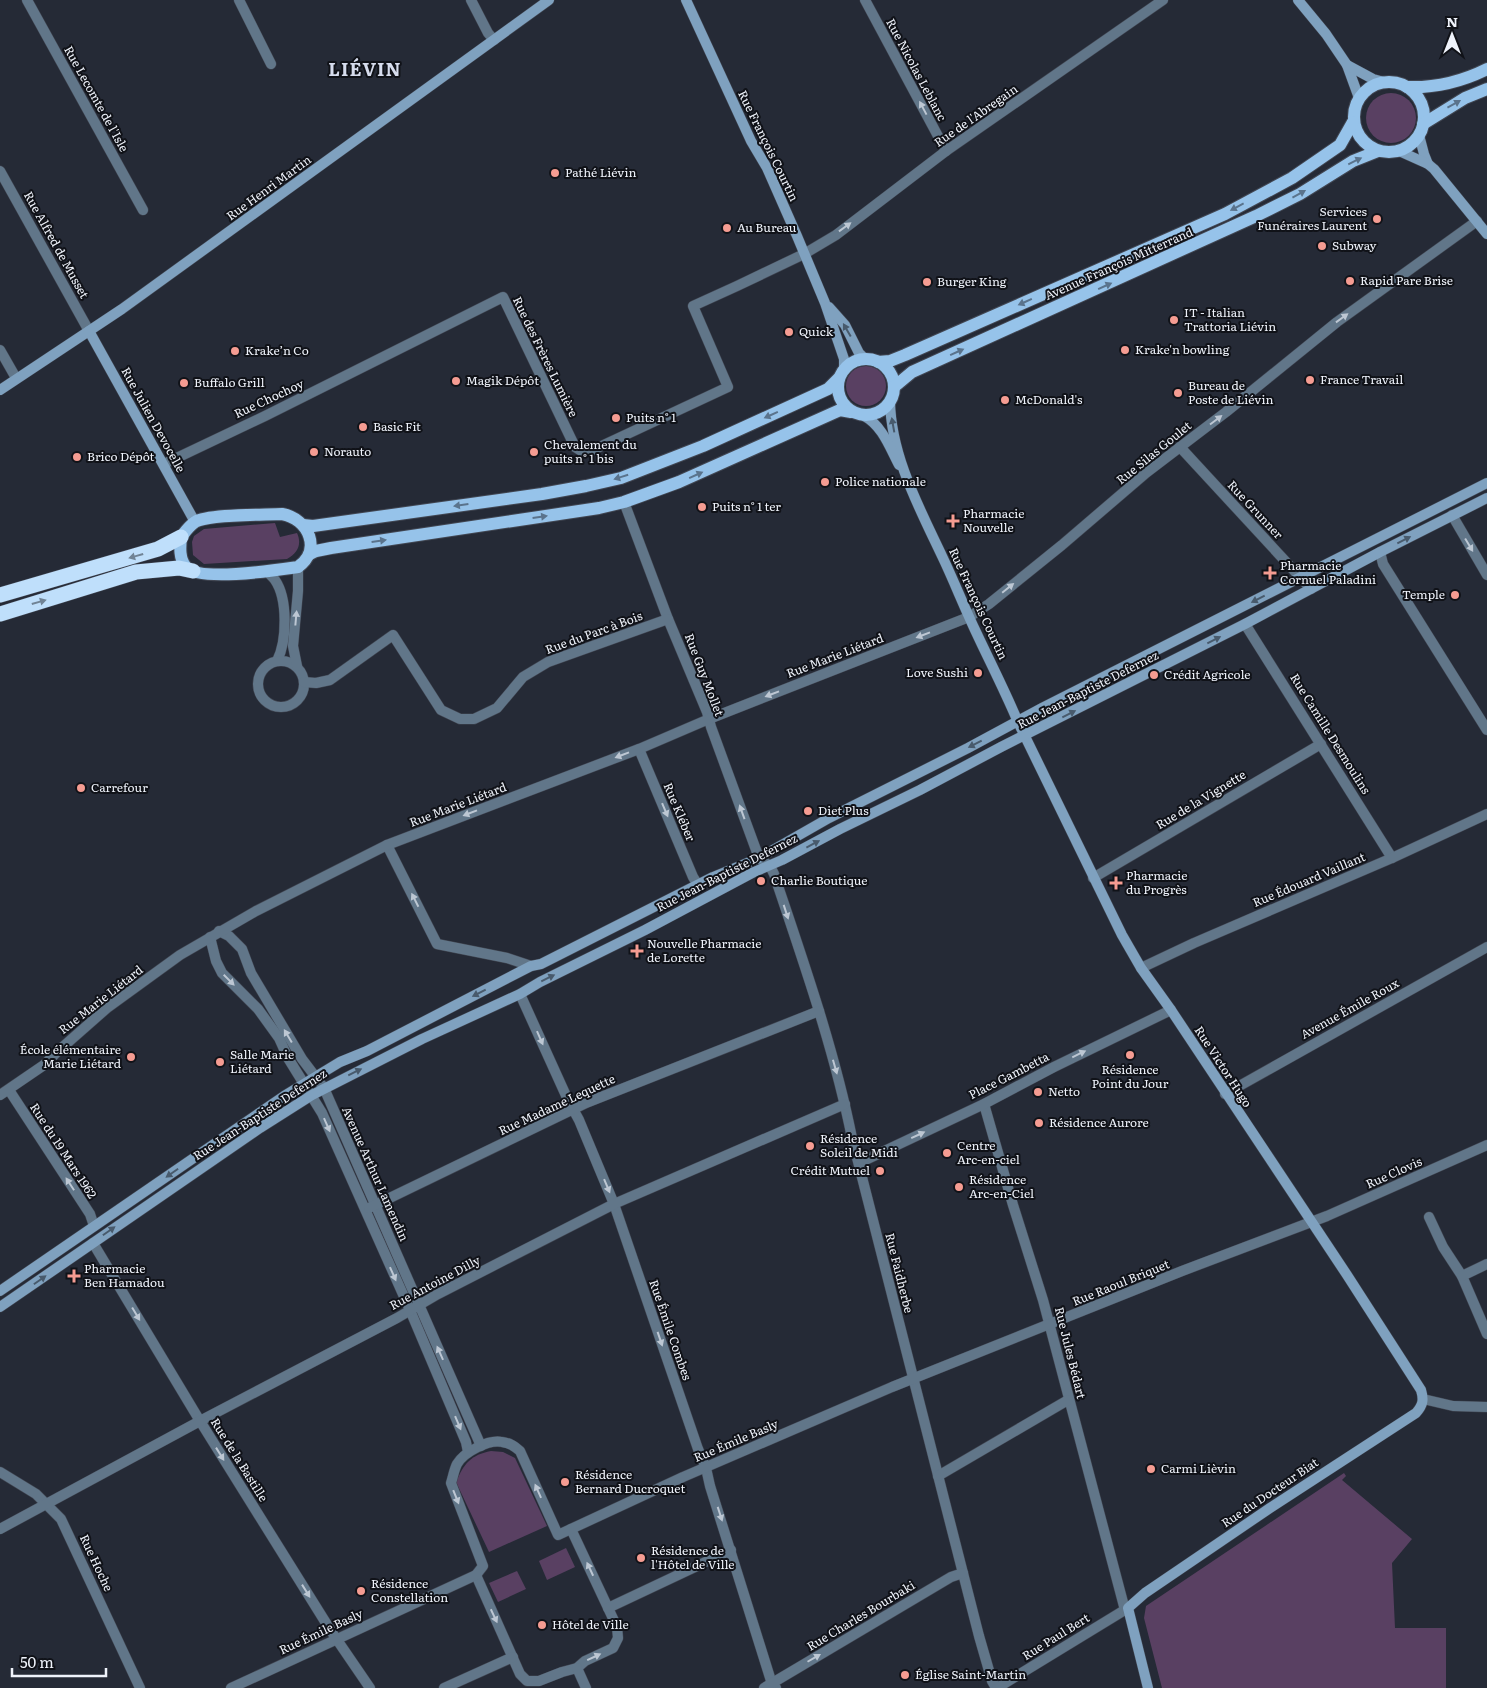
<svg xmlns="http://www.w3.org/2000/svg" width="1487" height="1688" viewBox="0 0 1487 1688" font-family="Literata,serif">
  <rect width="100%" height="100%" fill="#252a36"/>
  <g fill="#594062">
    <circle cx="1391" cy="118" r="25"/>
    <circle cx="866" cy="386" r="20"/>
    <path d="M275,523L280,537L297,533C302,544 298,553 287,559L204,564L193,555L192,542L194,536L204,529Z"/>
    <path d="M491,1451L503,1452L515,1458L547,1526L489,1552L456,1482C464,1463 471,1455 491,1451Z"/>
    <polygon points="1344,1473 1346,1476 1342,1480 1412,1539 1392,1563 1395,1628 1446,1628 1446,1688 1162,1688 1144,1618 1146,1606"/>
    <polygon points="566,1548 575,1567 547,1580 539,1561"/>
    <polygon points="517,1571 526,1589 498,1602 489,1583"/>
  </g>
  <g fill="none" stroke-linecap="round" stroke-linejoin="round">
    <defs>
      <g id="street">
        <polyline points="27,0 143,210"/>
        <polyline points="239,0 271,64"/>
        <polyline points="471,0 488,33 494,40"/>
        <polyline points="865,0 946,151"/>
        <polyline points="0,171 89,331"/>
        <polyline points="0,350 16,378"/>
        <polyline points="1180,447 1311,589"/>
        <polyline points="164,464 265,416 503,297 575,447 583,452 593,450 728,387 693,306 737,286 804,254 836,235 946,151 1163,0"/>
        <path d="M624,502L668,619L707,712L711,727L759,858L770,866L774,874C803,961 834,1048 852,1138L979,1636L992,1681L996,1688"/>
        <polyline points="1452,515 1487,575"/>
        <polyline points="1380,552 1383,564 1487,730"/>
        <path d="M267,571C269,574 273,577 275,580C288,599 287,641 277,661"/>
        <polyline points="1245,624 1392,858"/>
        <circle cx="281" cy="684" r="23"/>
        <polyline points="297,666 293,646 298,591 298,567"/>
        <polyline points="304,682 316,683 330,680 393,635 441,710 460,719 474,719 497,708 523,677 548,662 668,619"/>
        <polyline points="639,749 693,877 698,885"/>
        <polyline points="387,845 437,944 507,958 531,966"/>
        <polyline points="1093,878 1321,744"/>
        <polyline points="219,931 229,936 242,949 251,973 302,1059 324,1088 481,1446"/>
        <polyline points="210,937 216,961 222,973 258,1009 279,1038 288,1058 322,1113 410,1310 466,1442 468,1452"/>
        <polyline points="1141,968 1194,943 1392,858 1487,814"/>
        <polyline points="520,994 568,1100 579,1120 614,1204 698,1449 706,1468 710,1486 772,1684 776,1688"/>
        <polyline points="9,1090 90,1214 94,1226"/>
        <polyline points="1225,1094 1487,947"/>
        <polyline points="0,1095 44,1065 57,1052 107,1008 180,955 256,911 387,845 639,749 709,719 969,617 989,604 1062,545 1146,473 1226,412 1337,322 1477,221"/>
        <polyline points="984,1104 1013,1205 1043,1300 1125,1610"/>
        <polyline points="859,1163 984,1104 1054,1067 1171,1010"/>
        <polyline points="369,1208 586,1103 819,1011"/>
        <polyline points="1429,1217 1443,1247 1462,1276 1487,1334"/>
        <polyline points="93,1243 200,1421 331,1631 370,1688"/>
        <polyline points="1462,1276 1487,1264"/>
        <polyline points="1423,1399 1453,1406 1487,1407"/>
        <polyline points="0,1472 36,1494 61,1519 140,1688"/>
        <polyline points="938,1476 1068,1400"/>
        <polyline points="0,1529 200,1421 397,1318 438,1294 614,1204 845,1104"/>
        <polyline points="476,1575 520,1674 527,1681 539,1681 562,1672 577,1668 585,1661 613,1648 618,1638 617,1627 571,1529"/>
        <polyline points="608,1608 731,1550"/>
        <polyline points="577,1668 586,1688"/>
        <path d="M231,1688L476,1575L483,1566L451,1483C453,1477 454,1470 457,1464C464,1452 489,1439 502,1442C510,1443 514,1446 520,1451L558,1535L683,1477L892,1387L1182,1271L1327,1216L1487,1145"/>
        <polyline points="444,1688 513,1657"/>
        <polyline points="764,1688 951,1577 963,1573"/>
        <polyline points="997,1688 1128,1608"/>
      </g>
      <g id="secondary">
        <polyline points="686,0 751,141 767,168 797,236 825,303 844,359 844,368"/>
        <polyline points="1298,0 1326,34 1347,65 1359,98"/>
        <polyline points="1347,65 1373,79 1384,82"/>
        <polyline points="1419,135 1424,154 1428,164"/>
        <polyline points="1399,151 1428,164 1434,169 1487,234"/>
        <polyline points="829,307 845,325 859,353 865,359"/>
        <polyline points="89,331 195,522"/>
        <polyline points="0,390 122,309 549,0"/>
        <path d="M890,401C891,456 919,507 942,556C954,581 964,607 976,632C990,662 1005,691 1018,722L1122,935L1141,968L1171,1010L1347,1275L1421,1390C1424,1400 1423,1405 1416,1413L1270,1508L1145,1593L1128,1608L1148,1688"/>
        <path d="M864,416C882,425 890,448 899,465"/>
        <polyline points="0,1291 284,1096 340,1062 367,1051 531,966 541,964 713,877 759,858 829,818 968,748 1042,708 1487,483"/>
        <polyline points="0,1307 260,1128 312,1095 422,1039 520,994 540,982 645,930 754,872 782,860 840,829 920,790 1001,747 1245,624 1380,552 1487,498"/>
      </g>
      <g id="primary">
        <circle cx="1389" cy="117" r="35"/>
        <path d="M1407,87C1436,88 1461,82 1487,69"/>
        <polyline points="1423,124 1465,98 1487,89"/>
        <circle cx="866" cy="387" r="28"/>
        <polyline points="878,362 890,361 905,355 1225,214 1292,178 1340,145 1353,122"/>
        <polyline points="894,387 912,372 1256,216 1300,194 1353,161 1378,151"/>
        <path d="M282,514C309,519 322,550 298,567C277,570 200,582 186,567C179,559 180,547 181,537C185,532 189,526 195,522C208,514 264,515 282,514Z"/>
        <polyline points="303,525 313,526 542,494 586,486 621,478 703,446 828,389 838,379"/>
        <polyline points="310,554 316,551 331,548 599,508 624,502 679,482 840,410 851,412"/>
      </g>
      <g id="highway">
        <polyline points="0,595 158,549 181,537"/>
        <polyline points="0,614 136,572 179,568 193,571"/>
      </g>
    </defs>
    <use href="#street" stroke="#414652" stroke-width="11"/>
    <use href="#secondary" stroke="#414652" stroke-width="11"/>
    <use href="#primary" stroke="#414652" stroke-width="14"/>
    <use href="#highway" stroke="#414652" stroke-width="16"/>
    <use href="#street" stroke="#617689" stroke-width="10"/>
    <use href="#secondary" stroke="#7fa1bf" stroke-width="10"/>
    <use href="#primary" stroke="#96c3ea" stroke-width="12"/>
    <use href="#highway" stroke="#bfdffb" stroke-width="15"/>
  </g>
  <defs><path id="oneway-solid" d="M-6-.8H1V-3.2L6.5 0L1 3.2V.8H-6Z" transform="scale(1.25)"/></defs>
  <g fill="#5a738c">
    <use href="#oneway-solid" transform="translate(1454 104) rotate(-29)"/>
    <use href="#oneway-solid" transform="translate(1355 161) rotate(-26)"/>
    <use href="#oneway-solid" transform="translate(1299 194) rotate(-29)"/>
    <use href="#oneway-solid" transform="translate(1237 207) rotate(152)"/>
    <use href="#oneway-solid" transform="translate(1105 286) rotate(-24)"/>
    <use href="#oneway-solid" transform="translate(1025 302) rotate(156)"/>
    <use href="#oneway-solid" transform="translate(957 352) rotate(-24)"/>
    <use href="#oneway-solid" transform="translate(771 415) rotate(156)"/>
    <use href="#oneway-solid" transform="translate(696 475) rotate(-24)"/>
    <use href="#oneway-solid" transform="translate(621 477) rotate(163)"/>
    <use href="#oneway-solid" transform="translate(461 505) rotate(172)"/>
    <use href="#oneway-solid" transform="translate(540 517) rotate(-8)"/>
    <use href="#oneway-solid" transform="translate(379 541) rotate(-8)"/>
  </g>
  <g fill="#bdc7d3">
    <use href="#oneway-solid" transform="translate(923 108) rotate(-118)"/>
    <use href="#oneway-solid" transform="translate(845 227) rotate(-36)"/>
    <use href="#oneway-solid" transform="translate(1342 318) rotate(-36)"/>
    <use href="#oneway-solid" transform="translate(1216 420) rotate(-37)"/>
    <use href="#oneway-solid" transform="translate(1469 545) rotate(59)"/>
    <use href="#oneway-solid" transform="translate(1008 588) rotate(-39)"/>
    <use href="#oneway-solid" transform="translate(296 618) rotate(-85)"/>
    <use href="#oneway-solid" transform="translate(923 635) rotate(159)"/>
    <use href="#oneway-solid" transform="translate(772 694) rotate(159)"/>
    <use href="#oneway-solid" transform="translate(622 755) rotate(159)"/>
    <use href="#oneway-solid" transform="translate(665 810) rotate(67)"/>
    <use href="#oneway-solid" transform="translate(742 812) rotate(-110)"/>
    <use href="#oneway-solid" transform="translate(470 813) rotate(159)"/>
    <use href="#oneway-solid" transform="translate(415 900) rotate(-117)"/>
    <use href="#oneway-solid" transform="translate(786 912) rotate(72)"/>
    <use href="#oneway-solid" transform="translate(229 980) rotate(45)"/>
    <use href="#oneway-solid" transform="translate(288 1036) rotate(-121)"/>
    <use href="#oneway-solid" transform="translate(540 1038) rotate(66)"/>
    <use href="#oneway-solid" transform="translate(1079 1054) rotate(-26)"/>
    <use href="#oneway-solid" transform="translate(835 1067) rotate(74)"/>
    <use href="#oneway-solid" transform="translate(327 1125) rotate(66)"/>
    <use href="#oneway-solid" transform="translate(918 1135) rotate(-25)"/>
    <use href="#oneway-solid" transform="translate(70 1184) rotate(-123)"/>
    <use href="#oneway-solid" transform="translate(607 1186) rotate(67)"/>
    <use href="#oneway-solid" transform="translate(393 1274) rotate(66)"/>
    <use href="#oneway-solid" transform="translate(136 1314) rotate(59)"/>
    <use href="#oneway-solid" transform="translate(660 1339) rotate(71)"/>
    <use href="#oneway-solid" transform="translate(440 1353) rotate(-114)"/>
    <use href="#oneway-solid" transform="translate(458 1423) rotate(67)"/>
    <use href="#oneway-solid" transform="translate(220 1454) rotate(58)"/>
    <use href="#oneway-solid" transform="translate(538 1491) rotate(-114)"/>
    <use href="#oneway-solid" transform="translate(456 1497) rotate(68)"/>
    <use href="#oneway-solid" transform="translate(720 1514) rotate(72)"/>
    <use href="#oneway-solid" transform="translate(590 1569) rotate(-115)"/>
    <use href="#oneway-solid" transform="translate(306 1591) rotate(58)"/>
    <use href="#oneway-solid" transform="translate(494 1616) rotate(65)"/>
    <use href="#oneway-solid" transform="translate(594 1657) rotate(-25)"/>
    <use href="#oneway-solid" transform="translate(814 1658) rotate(-30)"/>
  </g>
  <g fill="#485a6c">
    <use href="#oneway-solid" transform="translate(847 330) rotate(-120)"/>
    <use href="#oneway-solid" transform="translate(893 425) rotate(-100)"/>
    <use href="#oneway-solid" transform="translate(1404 540) rotate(-27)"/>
    <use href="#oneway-solid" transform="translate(1258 599) rotate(153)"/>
    <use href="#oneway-solid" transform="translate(1214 640) rotate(-27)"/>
    <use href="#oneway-solid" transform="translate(1069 714) rotate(-27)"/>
    <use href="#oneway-solid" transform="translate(975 744) rotate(153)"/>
    <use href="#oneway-solid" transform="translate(813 844) rotate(-28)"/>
    <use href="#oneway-solid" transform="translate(548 978) rotate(-26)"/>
    <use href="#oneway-solid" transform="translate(479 993) rotate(153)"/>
    <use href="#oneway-solid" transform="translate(355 1072) rotate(-26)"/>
    <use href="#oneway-solid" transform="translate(172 1173) rotate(145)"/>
    <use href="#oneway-solid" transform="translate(109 1231) rotate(-35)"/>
    <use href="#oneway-solid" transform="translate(40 1280) rotate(-35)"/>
  </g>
  <g fill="#708395">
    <use href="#oneway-solid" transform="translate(136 556) rotate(164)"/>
    <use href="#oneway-solid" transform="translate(39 602) rotate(-16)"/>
  </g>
  <g fill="#f59c92" stroke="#101218" stroke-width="2">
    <circle cx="555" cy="173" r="5"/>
    <circle cx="1377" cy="219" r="5"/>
    <circle cx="727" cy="228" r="5"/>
    <circle cx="1322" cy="246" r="5"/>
    <circle cx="1350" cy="281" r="5"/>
    <circle cx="927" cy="282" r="5"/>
    <circle cx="1174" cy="320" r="5"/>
    <circle cx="789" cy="332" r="5"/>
    <circle cx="1125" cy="350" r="5"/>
    <circle cx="235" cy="351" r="5"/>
    <circle cx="1310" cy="380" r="5"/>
    <circle cx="456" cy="381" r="5"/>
    <circle cx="184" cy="383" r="5"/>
    <circle cx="1178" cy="393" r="5"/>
    <circle cx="1005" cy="400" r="5"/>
    <circle cx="616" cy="418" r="5"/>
    <circle cx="363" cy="427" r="5"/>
    <circle cx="314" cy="452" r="5"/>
    <circle cx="534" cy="452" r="5"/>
    <circle cx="77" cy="457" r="5"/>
    <circle cx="825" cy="482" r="5"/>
    <circle cx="702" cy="507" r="5"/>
    <path d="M950.5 513.5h5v5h5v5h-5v5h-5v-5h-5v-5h5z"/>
    <path d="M1267.5 565.5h5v5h5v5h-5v5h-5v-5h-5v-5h5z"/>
    <circle cx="1455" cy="595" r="5"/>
    <circle cx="978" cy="673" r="5"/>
    <circle cx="1154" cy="675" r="5"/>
    <circle cx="81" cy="788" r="5"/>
    <circle cx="808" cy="811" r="5"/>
    <circle cx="761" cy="881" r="5"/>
    <path d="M1113.5 875.5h5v5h5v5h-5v5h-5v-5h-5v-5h5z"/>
    <path d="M634.5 943.5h5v5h5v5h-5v5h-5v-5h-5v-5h5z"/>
    <circle cx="1130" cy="1055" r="5"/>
    <circle cx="131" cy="1057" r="5"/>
    <circle cx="220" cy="1062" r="5"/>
    <circle cx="1038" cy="1092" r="5"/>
    <circle cx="1039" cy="1123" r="5"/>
    <circle cx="810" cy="1146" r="5"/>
    <circle cx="947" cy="1153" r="5"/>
    <circle cx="880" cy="1171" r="5"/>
    <circle cx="959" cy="1187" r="5"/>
    <path d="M71.5 1268.5h5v5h5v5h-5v5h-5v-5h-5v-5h5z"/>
    <circle cx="1151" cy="1469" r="5"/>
    <circle cx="565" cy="1482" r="5"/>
    <circle cx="641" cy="1558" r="5"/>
    <circle cx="361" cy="1591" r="5"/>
    <circle cx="542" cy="1625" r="5"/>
    <circle cx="905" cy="1675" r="5"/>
  </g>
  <g text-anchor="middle" stroke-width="4" stroke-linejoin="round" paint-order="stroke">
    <g font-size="12" fill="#eff3fb" stroke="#101218">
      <text transform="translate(916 70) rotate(62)" y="4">Rue Nicolas Leblanc</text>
      <text transform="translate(96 99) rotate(61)" y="4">Rue Lecomte de l'Isle</text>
      <text transform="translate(976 116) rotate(-35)" y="4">Rue de l'Abregain</text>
      <text transform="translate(768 146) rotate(64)" y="4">Rue François Courtin</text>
      <text transform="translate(269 188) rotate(-36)" y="4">Rue Henri Martin</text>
      <text transform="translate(56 245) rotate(61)" y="4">Rue Alfred de Musset</text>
      <text transform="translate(1119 264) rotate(-24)" y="4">Avenue François Mitterrand</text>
      <text transform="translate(545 357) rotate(64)" y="4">Rue des Frères Lumière</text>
      <text transform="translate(269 399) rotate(-25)" y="4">Rue Chochoy</text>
      <text transform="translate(153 420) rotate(61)" y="4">Rue Julien Devocelle</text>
      <text transform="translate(1154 453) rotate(-39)" y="4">Rue Silas Goulet</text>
      <text transform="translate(1255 510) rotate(47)" y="4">Rue Grunner</text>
      <text transform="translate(978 604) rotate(65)" y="4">Rue François Courtin</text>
      <text transform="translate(594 633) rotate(-20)" y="4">Rue du Parc à Bois</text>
      <text transform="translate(835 656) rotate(-21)" y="4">Rue Marie Liétard</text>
      <text transform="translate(704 675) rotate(69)" y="4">Rue Guy Mollet</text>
      <text transform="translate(1088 690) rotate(-27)" y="4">Rue Jean-Baptiste Defernez</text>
      <text transform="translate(1330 734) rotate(58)" y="4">Rue Camille Desmoulins</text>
      <text transform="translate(1201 800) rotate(-31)" y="4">Rue de la Vignette</text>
      <text transform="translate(458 805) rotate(-21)" y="4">Rue Marie Liétard</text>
      <text transform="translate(679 812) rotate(67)" y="4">Rue Kléber</text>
      <text transform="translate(727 873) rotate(-27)" y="4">Rue Jean-Baptiste Defernez</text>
      <text transform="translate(1309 880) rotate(-23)" y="4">Rue Édouard Vaillant</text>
      <text transform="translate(101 1000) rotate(-38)" y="4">Rue Marie Liétard</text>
      <text transform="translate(1350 1009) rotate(-29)" y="4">Avenue Émile Roux</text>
      <text transform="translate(1223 1067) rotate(57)" y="4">Rue Victor Hugo</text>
      <text transform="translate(1009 1076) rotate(-27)" y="4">Place Gambetta</text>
      <text transform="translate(557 1105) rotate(-25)" y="4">Rue Madame Lequette</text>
      <text transform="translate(260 1115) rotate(-33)" y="4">Rue Jean-Baptiste Defernez</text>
      <text transform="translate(63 1151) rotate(57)" y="4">Rue du 19 Mars 1962</text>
      <text transform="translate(1394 1173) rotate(-24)" y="4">Rue Clovis</text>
      <text transform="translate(375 1174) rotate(66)" y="4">Avenue Arthur Lamendin</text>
      <text transform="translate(899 1273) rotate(76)" y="4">Rue Faidherbe</text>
      <text transform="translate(435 1283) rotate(-28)" y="4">Rue Antoine Dilly</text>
      <text transform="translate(1121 1283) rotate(-22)" y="4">Rue Raoul Briquet</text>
      <text transform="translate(670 1330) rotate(71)" y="4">Rue Émile Combes</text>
      <text transform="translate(1070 1353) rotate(76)" y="4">Rue Jules Bédart</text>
      <text transform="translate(736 1441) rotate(-23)" y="4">Rue Émile Basly</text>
      <text transform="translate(239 1460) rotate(58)" y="4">Rue de la Bastille</text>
      <text transform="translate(1270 1493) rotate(-34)" y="4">Rue du Docteur Biat</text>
      <text transform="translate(96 1563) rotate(65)" y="4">Rue Hoche</text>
      <text transform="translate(861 1616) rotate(-31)" y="4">Rue Charles Bourbaki</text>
      <text transform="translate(321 1632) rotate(-25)" y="4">Rue Émile Basly</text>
      <text transform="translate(1056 1637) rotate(-32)" y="4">Rue Paul Bert</text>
    </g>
    <g font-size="12" fill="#eff3fb" stroke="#101218" text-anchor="start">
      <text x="565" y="177">Pathé Liévin</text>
      <text x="1367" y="216" text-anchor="end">Services<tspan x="1367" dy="14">Funéraires Laurent</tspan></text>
      <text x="737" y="232">Au Bureau</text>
      <text x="1332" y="250">Subway</text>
      <text x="1360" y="285">Rapid Pare Brise</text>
      <text x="937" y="286">Burger King</text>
      <text x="1184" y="317">IT - Italian<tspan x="1184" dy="14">Trattoria Liévin</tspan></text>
      <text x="799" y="336">Quick</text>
      <text x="1135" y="354">Krake'n bowling</text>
      <text x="245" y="355">Krake’n Co</text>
      <text x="1320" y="384">France Travail</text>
      <text x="466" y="385">Magik Dépôt</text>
      <text x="194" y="387">Buffalo Grill</text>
      <text x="1188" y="390">Bureau de<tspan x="1188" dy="14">Poste de Liévin</tspan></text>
      <text x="1015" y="404">McDonald's</text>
      <text x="626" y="422">Puits n° 1</text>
      <text x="373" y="431">Basic Fit</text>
      <text x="544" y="449">Chevalement du<tspan x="544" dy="14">puits n° 1 bis</tspan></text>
      <text x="324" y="456">Norauto</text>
      <text x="87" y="461">Brico Dépôt</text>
      <text x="835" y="486">Police nationale</text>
      <text x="712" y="511">Puits n° 1 ter</text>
      <text x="963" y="518">Pharmacie<tspan x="963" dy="14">Nouvelle</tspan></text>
      <text x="1280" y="570">Pharmacie<tspan x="1280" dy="14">Cornuel Paladini</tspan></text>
      <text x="1445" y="599" text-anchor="end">Temple</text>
      <text x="968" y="677" text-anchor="end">Love Sushi</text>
      <text x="1164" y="679">Crédit Agricole</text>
      <text x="91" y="792">Carrefour</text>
      <text x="818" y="815">Diet Plus</text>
      <text x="1126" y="880">Pharmacie<tspan x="1126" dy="14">du Progrès</tspan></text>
      <text x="771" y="885">Charlie Boutique</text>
      <text x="647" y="948">Nouvelle Pharmacie<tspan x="647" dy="14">de Lorette</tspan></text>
      <text x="121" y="1054" text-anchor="end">École élémentaire<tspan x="121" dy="14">Marie Liétard</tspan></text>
      <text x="230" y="1059">Salle Marie<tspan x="230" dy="14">Liétard</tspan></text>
      <text x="1130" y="1074" text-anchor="middle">Résidence<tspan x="1130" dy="14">Point du Jour</tspan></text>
      <text x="1048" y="1096">Netto</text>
      <text x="1049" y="1127">Résidence Aurore</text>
      <text x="820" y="1143">Résidence<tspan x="820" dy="14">Soleil de Midi</tspan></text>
      <text x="957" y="1150">Centre<tspan x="957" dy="14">Arc-en-ciel</tspan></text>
      <text x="870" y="1175" text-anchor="end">Crédit Mutuel</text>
      <text x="969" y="1184">Résidence<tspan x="969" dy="14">Arc-en-Ciel</tspan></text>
      <text x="84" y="1273">Pharmacie<tspan x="84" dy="14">Ben Hamadou</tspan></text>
      <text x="1161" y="1473">Carmi Lièvin</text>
      <text x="575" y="1479">Résidence<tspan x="575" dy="14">Bernard Ducroquet</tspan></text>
      <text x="651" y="1555">Résidence de<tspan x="651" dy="14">l'Hôtel de Ville</tspan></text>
      <text x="371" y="1588">Résidence<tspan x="371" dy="14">Constellation</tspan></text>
      <text x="552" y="1629">Hôtel de Ville</text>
      <text x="915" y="1679">Église Saint-Martin</text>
    </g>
    <g font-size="18" font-weight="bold" letter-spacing="1" fill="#d6dced" stroke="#101218">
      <text x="365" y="76">LIÉVIN</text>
    </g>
  </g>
  <g transform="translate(1452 35)" stroke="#101218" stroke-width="4" paint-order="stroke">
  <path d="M0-4L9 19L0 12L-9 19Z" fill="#eff3fb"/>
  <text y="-8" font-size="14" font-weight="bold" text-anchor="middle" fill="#eff3fb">N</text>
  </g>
  <path d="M12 1668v8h94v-8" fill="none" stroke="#eff3fb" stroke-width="2.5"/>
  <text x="20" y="1668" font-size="15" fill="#eff3fb" stroke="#101218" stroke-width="4" paint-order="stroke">50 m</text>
</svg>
